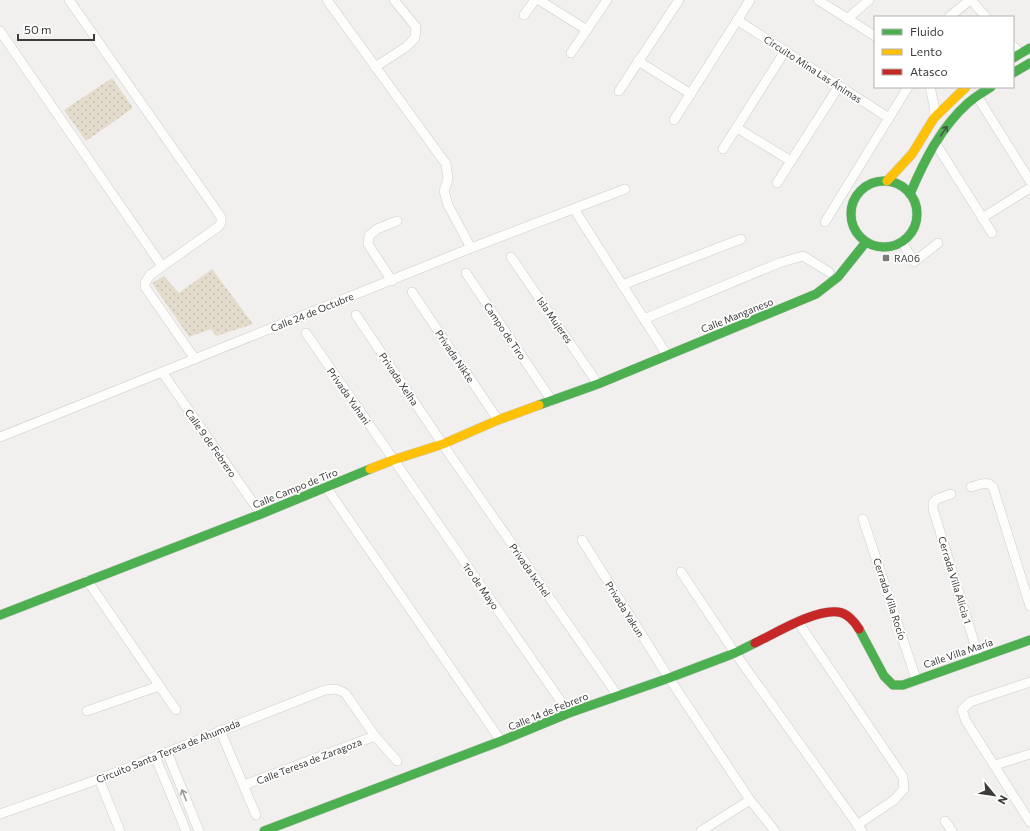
<svg xmlns="http://www.w3.org/2000/svg" width="1030" height="831" viewBox="0 0 1030 831" font-family="Commissioner,sans-serif">
  <defs>
    <pattern id="grass-dots" width="8" height="8" patternUnits="userSpaceOnUse"><rect width="8" height="8" fill="#e3dbcb"/><path d="M2 2h.1M6 6h.1" fill="none" stroke="#c4bdaf" stroke-width="1.8" stroke-linecap="round"/></pattern>
  </defs>
  <rect width="100%" height="100%" fill="#f2f0ee"/>
  <g fill="url(#grass-dots)">
    <polygon points="112,78 133,108 86,141 64,110"/>
    <polygon points="212,269 253,324 216,336 211,329 189,337 152,283 164,276 179,293"/>
  </g>
  <g fill="none" stroke-linecap="round" stroke-linejoin="round">
    <defs>
      <g id="street">
        <polyline points="69,0 221,217 221,223 218,227 150,275 145,283 145,287 195,359"/>
        <polyline points="327,0 446,164 448,179 444,191 448,205 471,248"/>
        <polyline points="539,0 587,30"/>
        <polyline points="818,0 875,36"/>
        <polyline points="971,0 986,17"/>
        <polyline points="524,15 535,0"/>
        <polyline points="949,17 970,0"/>
        <polyline points="847,19 869,0"/>
        <polyline points="737,20 889,118"/>
        <polyline points="0,31 162,266"/>
        <polyline points="1013,46 1021,54"/>
        <polyline points="571,53 607,0"/>
        <polyline points="638,61 691,94"/>
        <polyline points="375,67 406,47 415,38 416,27 394,0"/>
        <polyline points="930,87 934,105 934,118"/>
        <polyline points="619,91 679,0"/>
        <polyline points="977,96 1030,181"/>
        <polyline points="674,120 750,0"/>
        <polyline points="737,128 791,161"/>
        <polyline points="936,144 992,233"/>
        <polyline points="723,149 785,51"/>
        <polyline points="777,183 839,86"/>
        <polyline points="574,209 667,355"/>
        <polyline points="982,218 1030,188"/>
        <polyline points="825,222 908,87"/>
        <polyline points="902,242 914,262 938,243"/>
        <polyline points="511,257 598,384"/>
        <polyline points="466,273 552,401"/>
        <polyline points="392,281 368,244 369,236 377,229 397,221"/>
        <polyline points="622,285 741,239"/>
        <polyline points="412,292 498,420"/>
        <polyline points="356,315 450,455 618,696"/>
        <polyline points="644,319 779,263 803,256 829,272"/>
        <polyline points="306,333 569,713"/>
        <polyline points="162,372 261,514"/>
        <polyline points="0,437 471,248 625,189"/>
        <polyline points="326,487 501,741"/>
        <path d="M971,487C979,485 987,480 993,487L1030,606"/>
        <polyline points="951,494 937,499 933,503 933,509 979,658"/>
        <polyline points="863,519 916,679"/>
        <polyline points="582,540 669,678 750,800 775,831"/>
        <polyline points="681,572 735,653 862,831"/>
        <polyline points="87,580 176,710"/>
        <polyline points="798,622 903,777 904,789 894,800 857,825"/>
        <polyline points="1030,682 970,702 962,710 966,721 1030,822"/>
        <polyline points="87,711 159,686"/>
        <polyline points="220,730 256,815"/>
        <polyline points="167,752 199,831"/>
        <polyline points="155,756 186,831"/>
        <polyline points="995,765 1030,754"/>
        <polyline points="99,779 120,831"/>
        <polyline points="244,785 375,736"/>
        <polyline points="0,814 99,779 325,690 336,689 345,693 375,736 397,761"/>
        <polyline points="945,821 952,831"/>
        <polyline points="701,831 750,800"/>
      </g>
      <g id="fast">
        <polyline points="1013,58 1030,48"/>
        <polyline points="1013,73 1030,63"/>
        <circle cx="884" cy="214" r="33"/>
        <path d="M910,194C924,161 941,127 968,103C975,97 983,92 991,87"/>
        <polyline points="539,405 598,384 816,294 838,277 866,242"/>
        <polyline points="0,615 261,514 370,469"/>
        <polyline points="859,629 884,676 893,685 903,685 1030,640"/>
        <polyline points="264,831 501,741 569,713 669,678 735,653 755,643"/>
      </g>
      <g id="slow">
        <polyline points="887,181 912,154 934,118 966,87"/>
        <polyline points="370,469 393,460 443,444 498,420 539,405"/>
      </g>
      <path id="jam" d="M755,643C776,633 815,609 838,612C847,613 855,622 859,629"/>
    </defs>
    <use href="#street" stroke="#cecccb" stroke-width="10"/>
    <use href="#fast" stroke="#cecccb" stroke-width="10"/>
    <use href="#slow" stroke="#cecccb" stroke-width="10"/>
    <use href="#jam" stroke="#cecccb" stroke-width="10"/>
    <use href="#street" stroke="#fdfdfc" stroke-width="9"/>
    <use href="#fast" stroke="#4caf50" stroke-width="9"/>
    <use href="#slow" stroke="#ffc107" stroke-width="9"/>
    <use href="#jam" stroke="#c62828" stroke-width="9"/>
  </g>
  <defs><path id="oneway-shaft" d="M-6 0H5M1.5-3L5.5 0L1.5 3" fill="none" stroke-width="1.6" stroke-linecap="round" stroke-linejoin="round"/></defs>
  <use stroke="#415940" href="#oneway-shaft" transform="translate(944 131) rotate(-55)"/>
  <use stroke="#9d9c9b" href="#oneway-shaft" transform="translate(184 795) rotate(-112)"/>
  <rect fill="#7c7b79" stroke="#fff" stroke-width="1.5" x="882" y="254" width="8" height="8" rx="2"/>
  <g text-anchor="middle" stroke-width="3.5" stroke-linejoin="round" paint-order="stroke">
    <g font-size="10" fill="#3d3c3a" stroke="#fff">
      <text transform="translate(813 69) rotate(33)" y="4">Circuito Mina Las Ánimas</text>
      <text transform="translate(312 312) rotate(-22)" y="4">Calle 24 de Octubre</text>
      <text transform="translate(737 315) rotate(-22)" y="4">Calle Manganeso</text>
      <text transform="translate(555 320) rotate(55)" y="4">Isla Mujeres</text>
      <text transform="translate(505 331) rotate(56)" y="4">Campo de Tiro</text>
      <text transform="translate(455 356) rotate(56)" y="4">Privada Nikte</text>
      <text transform="translate(399 379) rotate(56)" y="4">Privada Xelha</text>
      <text transform="translate(349 396) rotate(55)" y="4">Privada Yuhani</text>
      <text transform="translate(211 443) rotate(55)" y="4">Calle 9 de Febrero</text>
      <text transform="translate(295 488) rotate(-22)" y="4">Calle Campo de Tiro</text>
      <text transform="translate(530 570) rotate(55)" y="4">Privada Ixchel</text>
      <text transform="translate(955 580) rotate(73)" y="4">Cerrada Villa Alicia 1</text>
      <text transform="translate(481 586) rotate(55)" y="4">1ro de Mayo</text>
      <text transform="translate(890 599) rotate(72)" y="4">Cerrada Villa Rocío</text>
      <text transform="translate(625 609) rotate(58)" y="4">Privada Yakun</text>
      <text transform="translate(958 653) rotate(-19)" y="4">Calle Villa María</text>
      <text transform="translate(548 711) rotate(-22)" y="4">Calle 14 de Febrero</text>
      <text transform="translate(168 751) rotate(-22)" y="4">Circuito Santa Teresa de Ahumada</text>
      <text transform="translate(309 761) rotate(-21)" y="4">Calle Teresa de Zaragoza</text>
    </g>
    <g font-size="10" fill="#3d3c3a" stroke="#fff" text-anchor="start">
      <text x="894" y="262">RA06</text>
    </g>
  </g>
  <rect x="874" y="16" width="140" height="72" fill="#ffffff" stroke="#b1b1b0"/>
  <rect x="882" y="29" width="20" height="6" fill="#4caf50" stroke="#b1b1b0"/>
  <text x="910" y="36" font-size="12" fill="#3d3c3a">Fluido</text>
  <rect x="882" y="49" width="20" height="6" fill="#ffc107" stroke="#b1b1b0"/>
  <text x="910" y="56" font-size="12" fill="#3d3c3a">Lento</text>
  <rect x="882" y="69" width="20" height="6" fill="#c62828" stroke="#b1b1b0"/>
  <text x="910" y="76" font-size="12" fill="#3d3c3a">Atasco</text>
  <g transform="translate(994 795) rotate(119)" stroke="#ffffff" stroke-width="3" paint-order="stroke">
  <path d="M0-3L7 15L0 10L-7 15Z" fill="#3d3c3a"/>
  <text y="-6" font-size="11" font-weight="bold" text-anchor="middle" fill="#3d3c3a">N</text>
  </g>
  <path d="M18 34v6h76v-6" fill="none" stroke="#3d3c3a" stroke-width="2"/>
  <text x="24" y="34" font-size="12" fill="#3d3c3a" stroke="#ffffff" stroke-width="3" paint-order="stroke">50 m</text>
</svg>
